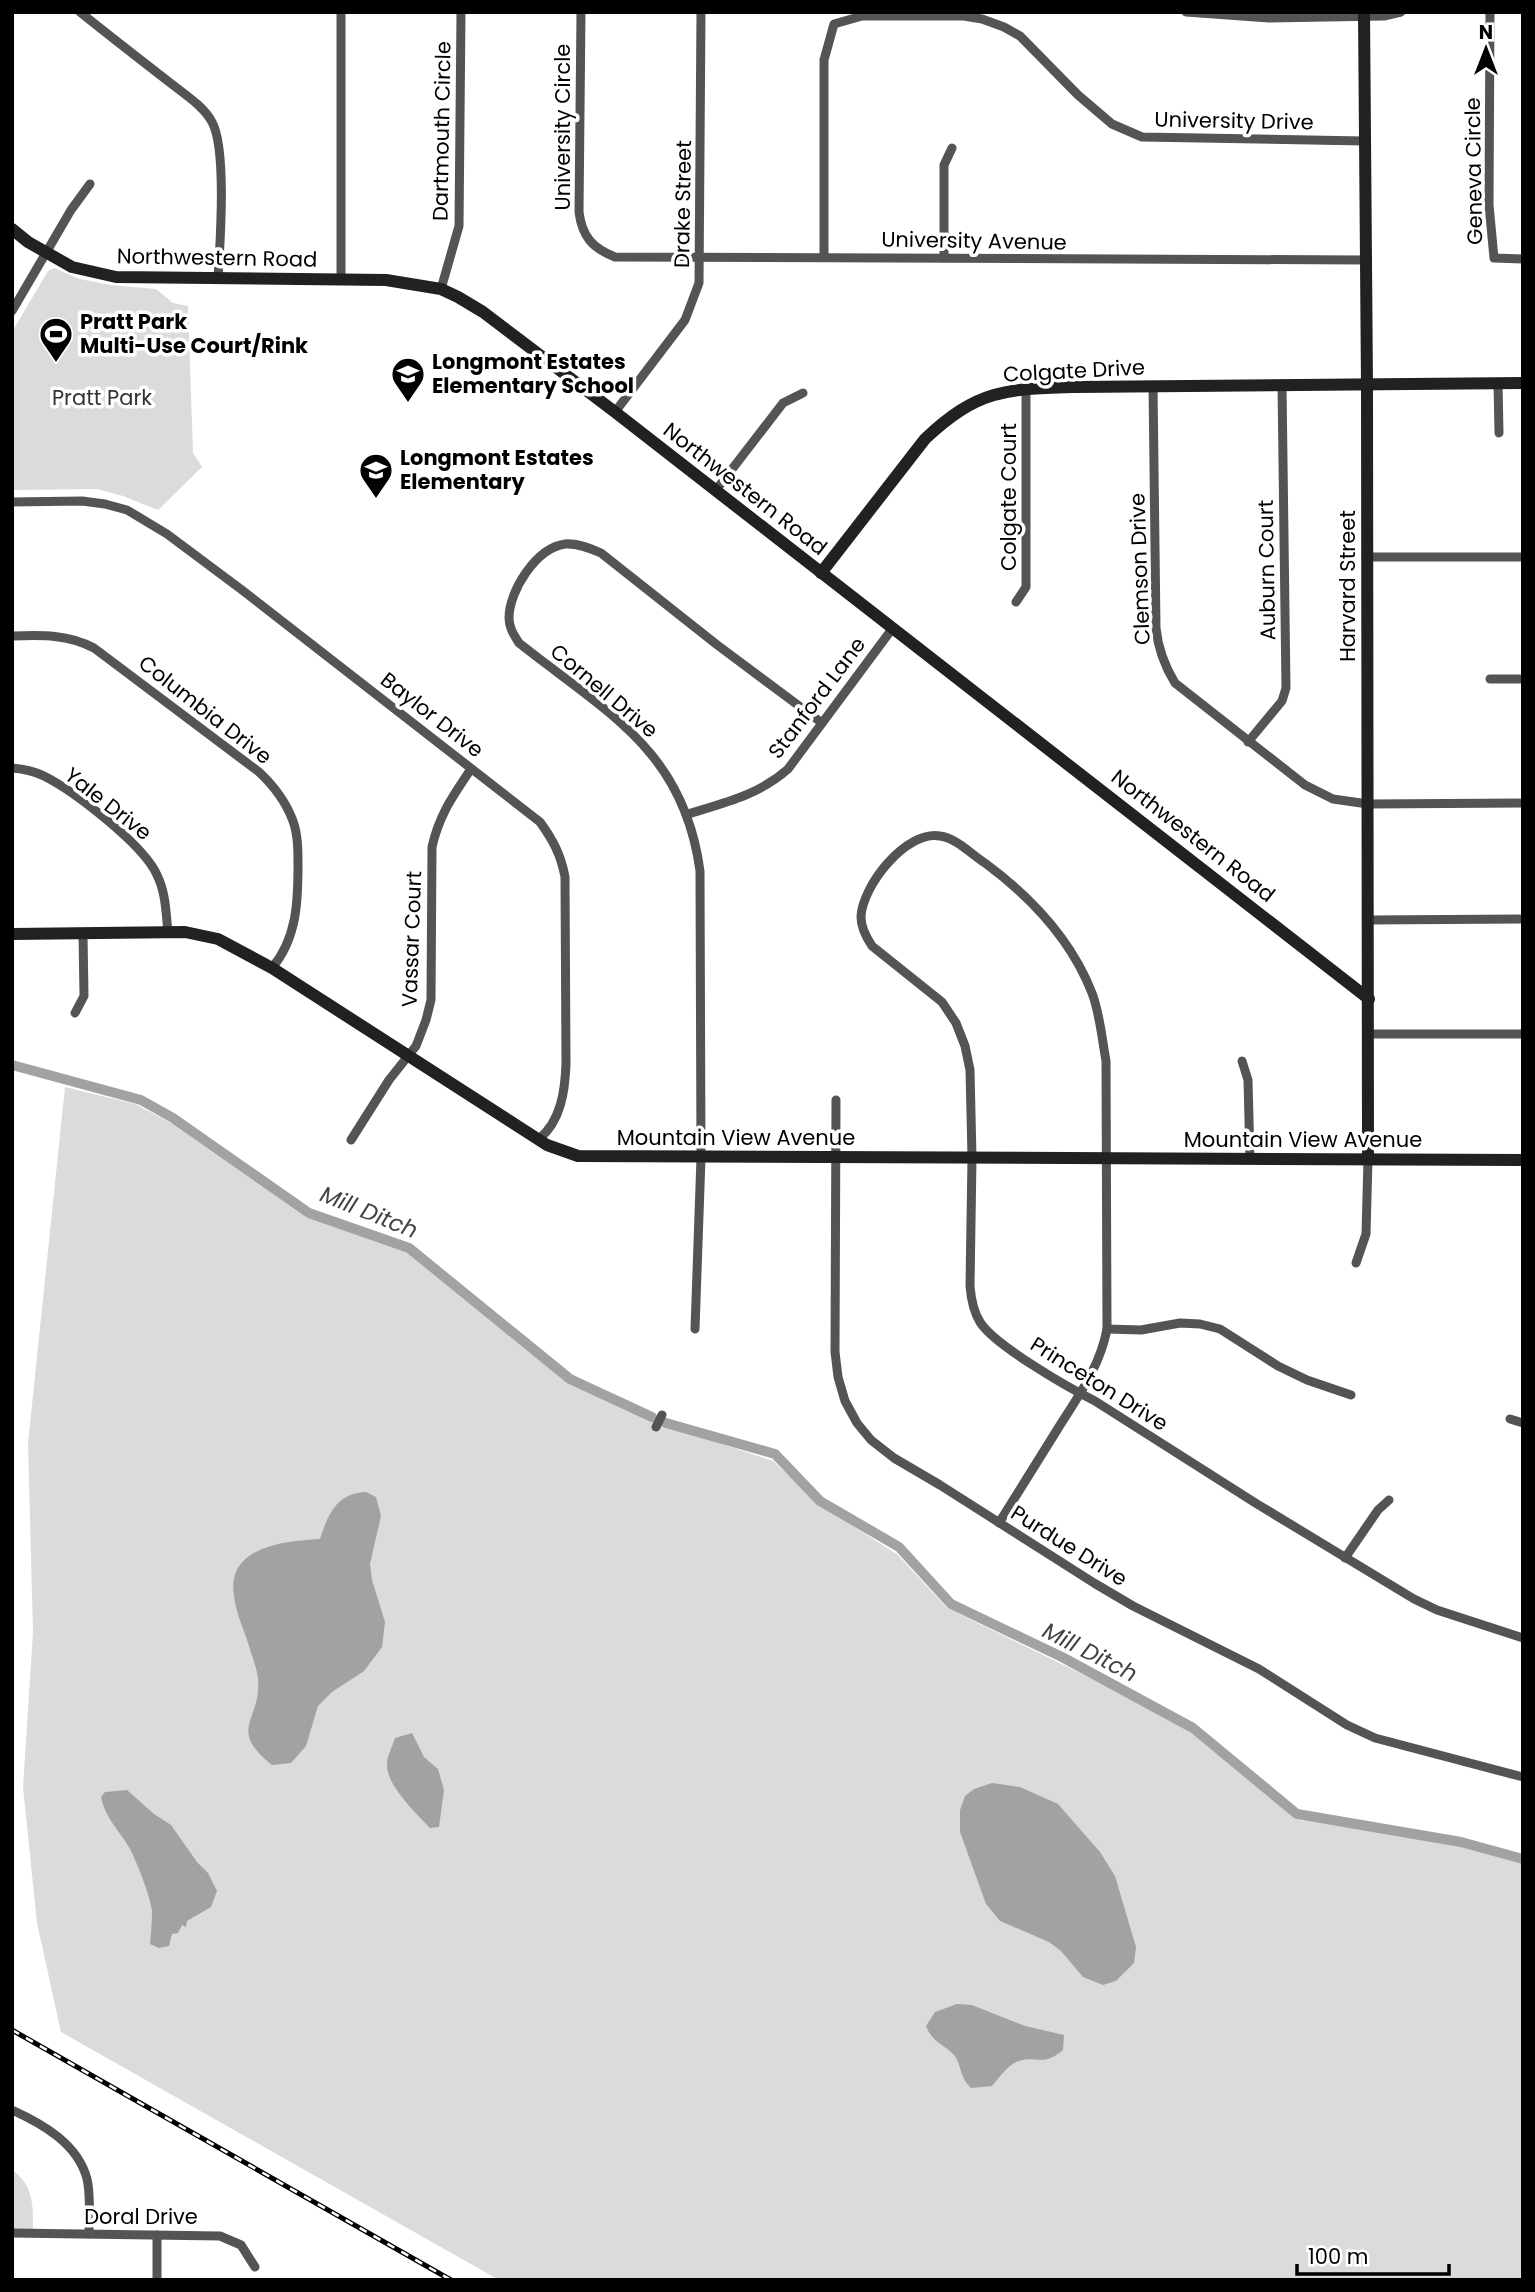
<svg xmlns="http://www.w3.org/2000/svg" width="1535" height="2292" viewBox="0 0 1535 2292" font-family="Poppins,sans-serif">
  <rect width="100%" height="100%" fill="#fff"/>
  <g fill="#dbdbdb">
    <polygon points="54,268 80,279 110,285 156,289 173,303 188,306 193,453 202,467 158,510 123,496 97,489 12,490 12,332 48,271"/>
    <polygon points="65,1087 135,1104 177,1126 306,1216 407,1252 565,1380 644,1418 773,1461 822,1506 898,1555 947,1608 1131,1698 1200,1738 1299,1820 1464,1845 1523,1863 1523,2280 499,2280 61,2032 37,1923 23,1787 33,1632 28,1443"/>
    <path d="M12,2170C35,2186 33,2208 33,2234L12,2233Z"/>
  </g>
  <g fill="#a2a2a2">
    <path d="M366,1492L376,1497L381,1516L370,1564L372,1580L385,1622L382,1647L364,1671L332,1692L318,1706L306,1746L291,1763L272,1765C226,1728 262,1720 258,1679C257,1667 251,1654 248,1643C243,1628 236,1612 234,1596C226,1546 285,1541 320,1539C328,1514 337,1493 366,1492Z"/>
    <path d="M412,1733L424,1757L438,1769L444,1790L439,1827L430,1828C416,1813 386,1785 387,1764C387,1756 393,1745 395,1738Z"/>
    <polygon points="992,1783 1020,1787 1058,1804 1100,1852 1115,1876 1136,1947 1134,1963 1116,1981 1103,1985 1083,1977 1061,1951 1049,1942 1000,1921 986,1904 960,1832 960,1810 965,1796 974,1789"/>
    <path d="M127,1790L154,1814L171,1825L197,1862L208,1873L217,1891L211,1907L187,1921L186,1927L182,1925L178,1933L172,1934L169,1946L159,1948L150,1944C151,1933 152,1921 152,1911C150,1895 137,1863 130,1849C120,1831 105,1818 101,1797L105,1792Z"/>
    <path d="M957,2004L972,2005L1025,2026L1064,2035L1063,2050C1042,2068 1036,2054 1016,2062C1006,2067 999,2078 992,2086L971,2088C958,2075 962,2063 953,2054C942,2043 932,2042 926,2026L935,2012Z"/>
  </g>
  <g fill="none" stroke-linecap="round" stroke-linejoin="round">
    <g stroke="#a2a2a2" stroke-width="10">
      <polyline points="12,1065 141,1100 173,1118 309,1213 409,1248 570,1379 652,1417"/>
      <polyline points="666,1423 775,1454 820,1501 899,1547 951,1604 1062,1657 1193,1728 1297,1814 1461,1842 1523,1859"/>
    </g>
    <g stroke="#545454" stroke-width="9">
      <path d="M80,12C111,37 142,61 173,85C187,96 204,107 212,122C227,149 220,245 218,278"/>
      <path d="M581,12L579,212C582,236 592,248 615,257L1364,260"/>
      <polyline points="1186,12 1269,18 1384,16 1401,12"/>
      <polyline points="1490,12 1489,205 1494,258 1523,259"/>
      <polyline points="824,257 824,60 834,24 862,16 964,16 982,19 1004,27 1020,36 1078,95 1112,124 1142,137 1364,141"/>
      <polyline points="944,258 944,165 952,148"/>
      <polyline points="341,279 341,12"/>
      <polyline points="441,289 459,226 461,12"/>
      <polyline points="12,311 71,210 90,184"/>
      <polyline points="1498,383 1499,433"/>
      <path d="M1153,386L1156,628C1158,649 1164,665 1175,683L1305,785L1333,799L1368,804L1523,803"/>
      <polyline points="615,412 685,320 699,283 701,12"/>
      <polyline points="716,490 783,403 803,393"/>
      <path d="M12,502L82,501L105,504L127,510L167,534L242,590L540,822C553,840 561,855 565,877L566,1064C565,1091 561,1121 539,1139"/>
      <polyline points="1366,557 1523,557"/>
      <polyline points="1016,602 1026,587 1026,388"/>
      <path d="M12,636C42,635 68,634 94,648L259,772C274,786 286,802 293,821C298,835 298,850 298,865C298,902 297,938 272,968"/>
      <polyline points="1490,679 1523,679"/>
      <polyline points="1248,742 1282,701 1286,688 1282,386"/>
      <path d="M12,768C23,769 34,771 44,776C74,791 144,845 157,875C166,893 166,914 168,933"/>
      <path d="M688,814C724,803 759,795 788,769L892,629"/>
      <polyline points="1367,920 1523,919"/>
      <polyline points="75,1013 84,996 83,934"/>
      <polyline points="1369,1034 1523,1034"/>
      <polyline points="1242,1061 1248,1080 1250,1159"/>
      <polyline points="836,1100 835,1352 838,1377 845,1401 857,1423 871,1440 894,1458 940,1485 1094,1583 1133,1606 1259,1669 1347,1725 1375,1738 1523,1777"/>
      <path d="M351,1140L389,1080L416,1046L426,1020L431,1000L432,847C439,815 453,796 471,769"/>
      <polyline points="1356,1263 1366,1234 1368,1159"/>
      <path d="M695,1329L701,1158L700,871C684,750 606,712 519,643C514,635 509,628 509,618C509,591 536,548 565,544C578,543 590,548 601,553L716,644L822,723"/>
      <polyline points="1107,1329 1141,1330 1180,1323 1200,1324 1220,1329 1278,1366 1307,1380 1351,1395"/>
      <polyline points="1510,1419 1523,1423"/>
      <polyline points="656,1427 662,1415"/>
      <path d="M999,1523C1018,1492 1038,1461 1057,1430C1077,1398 1100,1367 1107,1329L1106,1061C1102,1039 1100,1014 1092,993C1071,939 1031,897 985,863C971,854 956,838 940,836C906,830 862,886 861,917C861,928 866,937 872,946L942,1002L956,1023L965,1046L970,1070L972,1158L970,1286C971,1298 973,1311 980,1322C994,1345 1069,1388 1095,1401L1257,1504L1414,1599L1437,1610L1523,1638"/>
      <polyline points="1345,1558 1378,1510 1389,1500"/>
      <path d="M12,2110C43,2124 78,2144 87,2179C91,2196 89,2216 89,2234"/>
      <polyline points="12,2233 220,2236 241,2245 255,2267"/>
      <polyline points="157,2280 157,2235"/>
    </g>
    <g stroke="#212121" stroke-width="12">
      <polyline points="1364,12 1367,386 1368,1159"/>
      <polyline points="12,229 28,242 72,267 116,277 386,280 441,289 458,297 483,312 615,412 1369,999"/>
      <path d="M821,573L925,439C978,389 1006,389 1076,387L1523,383"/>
      <polyline points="12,934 185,932 218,939 272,968 547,1145 578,1156 1523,1160"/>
    </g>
    <defs>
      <polyline id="rail" points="12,2030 451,2280"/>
    </defs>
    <use href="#rail" stroke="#000" stroke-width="5"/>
    <use href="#rail" stroke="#fff" stroke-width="2.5" stroke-dasharray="8" stroke-linecap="butt"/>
  </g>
  <defs>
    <symbol id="stadium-pin" viewBox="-11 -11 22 30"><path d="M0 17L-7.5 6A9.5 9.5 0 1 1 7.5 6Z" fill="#000" stroke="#fff"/><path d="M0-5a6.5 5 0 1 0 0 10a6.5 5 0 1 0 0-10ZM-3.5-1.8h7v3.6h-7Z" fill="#fff"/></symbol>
    <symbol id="school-pin" viewBox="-11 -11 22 30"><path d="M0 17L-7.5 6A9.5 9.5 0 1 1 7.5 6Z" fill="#000" stroke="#fff"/><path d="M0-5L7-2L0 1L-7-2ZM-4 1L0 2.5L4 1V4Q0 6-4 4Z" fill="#fff"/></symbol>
  </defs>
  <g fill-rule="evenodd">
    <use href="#stadium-pin" x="37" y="315" width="38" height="52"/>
    <use href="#school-pin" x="389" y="355" width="38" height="52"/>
    <use href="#school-pin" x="357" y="451" width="38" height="52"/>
  </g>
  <g text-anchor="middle" stroke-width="7" stroke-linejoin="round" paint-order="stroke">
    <g font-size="21" fill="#000" stroke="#fff">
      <text transform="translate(1234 121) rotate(1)" y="7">University Drive</text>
      <text transform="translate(563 127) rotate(-90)" y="7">University Circle</text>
      <text transform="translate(442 131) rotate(-89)" y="7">Dartmouth Circle</text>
      <text transform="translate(1474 171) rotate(-91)" y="7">Geneva Circle</text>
      <text transform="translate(683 204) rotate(-89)" y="7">Drake Street</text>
      <text transform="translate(974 241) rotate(1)" y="7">University Avenue</text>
      <text transform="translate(217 258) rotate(1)" y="7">Northwestern Road</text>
      <text transform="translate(1074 371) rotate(-3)" y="7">Colgate Drive</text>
      <text transform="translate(745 489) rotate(38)" y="7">Northwestern Road</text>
      <text transform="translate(1009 497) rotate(-90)" y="7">Colgate Court</text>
      <text transform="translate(1140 569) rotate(-92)" y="7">Clemson Drive</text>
      <text transform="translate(1267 570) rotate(-91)" y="7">Auburn Court</text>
      <text transform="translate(1348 586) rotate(-90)" y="7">Harvard Street</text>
      <text transform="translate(604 691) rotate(40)" y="7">Cornell Drive</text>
      <text transform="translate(817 698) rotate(-53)" y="7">Stanford Lane</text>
      <text transform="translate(205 710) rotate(38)" y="7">Columbia Drive</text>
      <text transform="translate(432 715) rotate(38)" y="7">Baylor Drive</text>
      <text transform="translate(108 804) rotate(38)" y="7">Yale Drive</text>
      <text transform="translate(1193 836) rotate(38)" y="7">Northwestern Road</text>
      <text transform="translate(412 939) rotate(-88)" y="7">Vassar Court</text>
      <text x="736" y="1145">Mountain View Avenue</text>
      <text x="1303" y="1147">Mountain View Avenue</text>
      <text transform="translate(1099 1384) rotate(32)" y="7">Princeton Drive</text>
      <text transform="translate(1069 1546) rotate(32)" y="7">Purdue Drive</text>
      <text x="141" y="2224">Doral Drive</text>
    </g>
    <g font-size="21" font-weight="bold" fill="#000" stroke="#fff" text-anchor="start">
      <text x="80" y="329">Pratt Park<tspan x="80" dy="24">Multi-Use Court/Rink</tspan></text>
      <text x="432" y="369">Longmont Estates<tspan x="432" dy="24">Elementary School</tspan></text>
      <text x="400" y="465">Longmont Estates<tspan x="400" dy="24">Elementary</tspan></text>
    </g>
    <g font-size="21" fill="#323232" stroke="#fff">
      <text x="102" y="405">Pratt Park</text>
    </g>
    <g font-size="23" font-style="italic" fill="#434343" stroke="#fff">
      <text transform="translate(369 1212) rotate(22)" y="8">Mill Ditch</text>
      <text transform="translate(1090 1652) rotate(27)" y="8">Mill Ditch</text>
    </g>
  </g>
  <rect width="1535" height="2292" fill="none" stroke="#000000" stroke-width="28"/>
  <g transform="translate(1486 49)" stroke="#ffffff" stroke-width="5" paint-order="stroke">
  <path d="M0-5L12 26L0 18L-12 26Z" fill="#000000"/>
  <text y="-10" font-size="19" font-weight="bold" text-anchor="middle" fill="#000000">N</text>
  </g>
  <path d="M1297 2264v10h152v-10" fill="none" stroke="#000000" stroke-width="3.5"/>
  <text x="1308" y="2264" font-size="21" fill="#000000" stroke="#ffffff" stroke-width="5" paint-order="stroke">100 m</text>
</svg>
